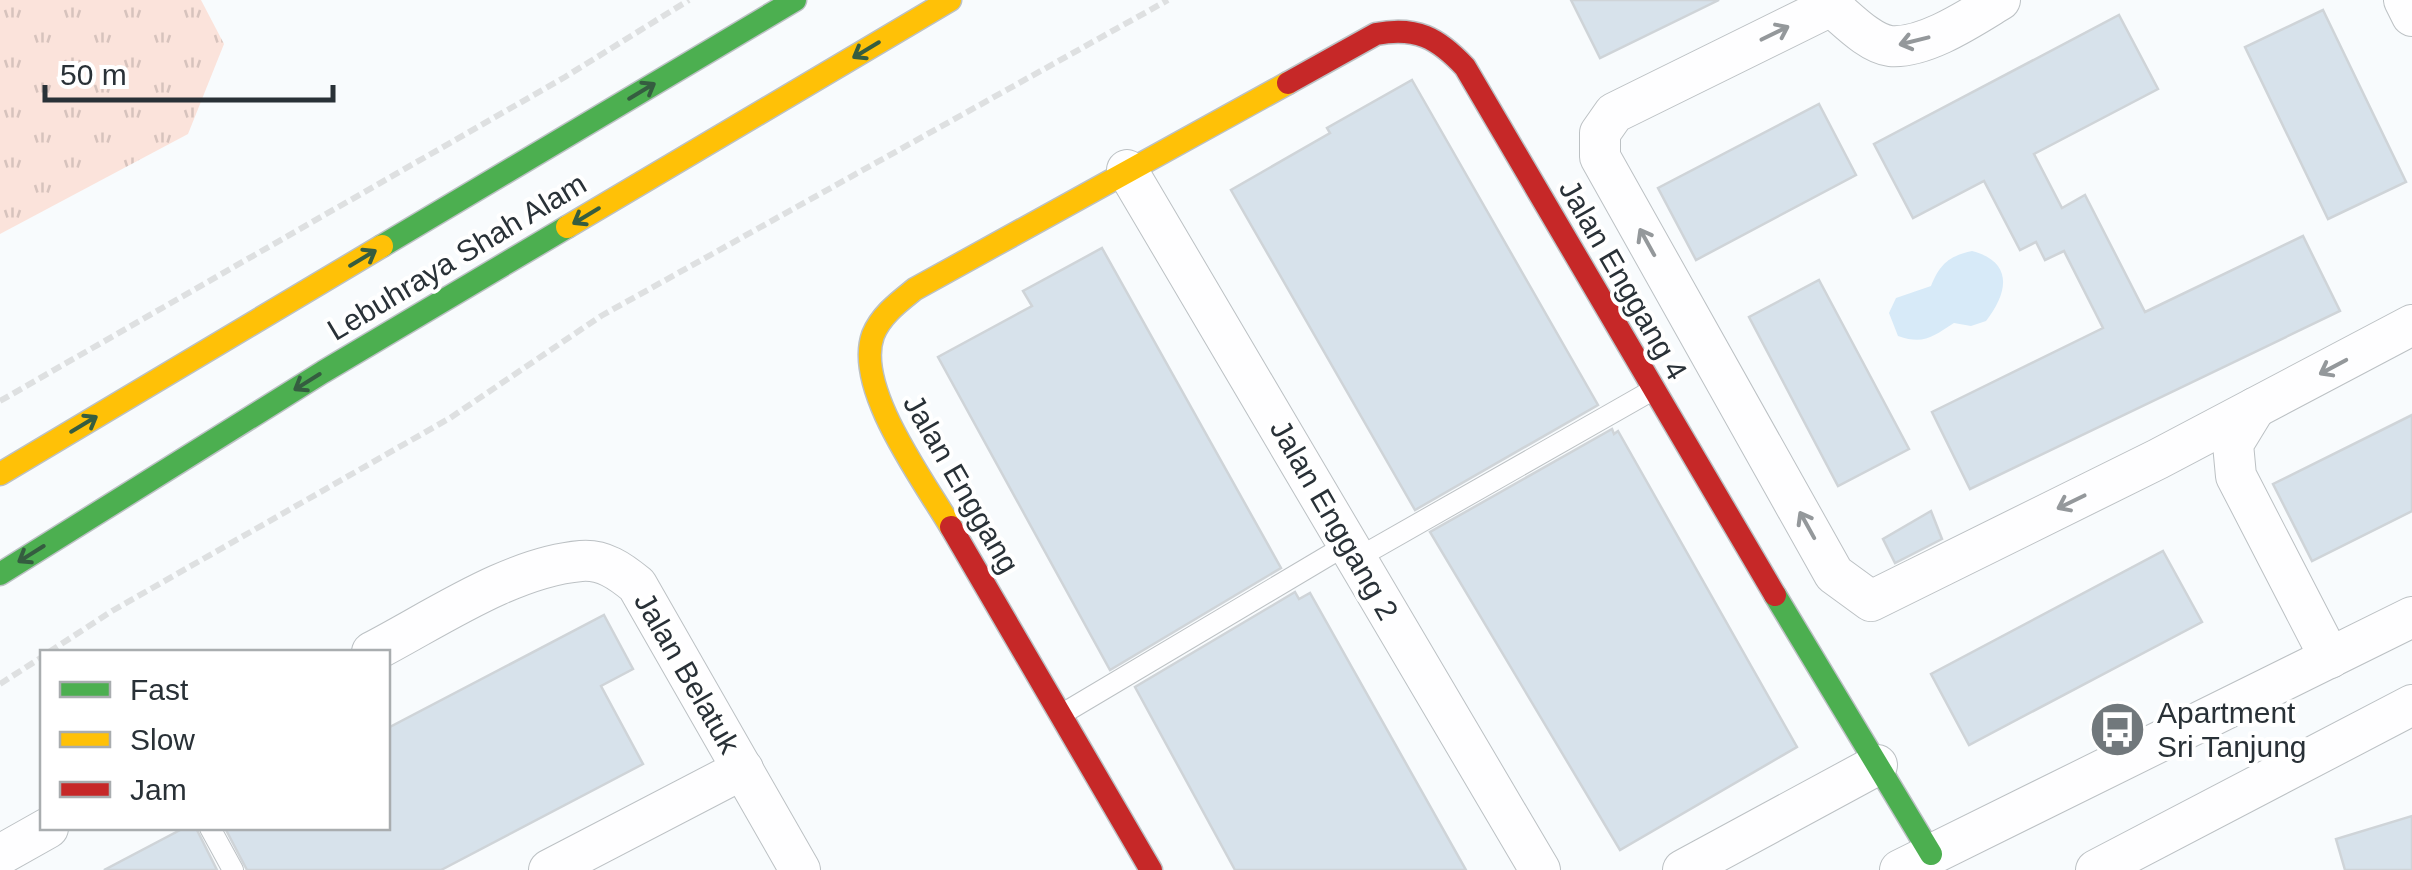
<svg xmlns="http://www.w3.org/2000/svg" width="2412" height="870" viewBox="0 0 2412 870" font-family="Helvetica,sans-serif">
  <defs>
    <pattern id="grass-tufts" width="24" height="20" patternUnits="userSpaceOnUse" patternTransform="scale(2.5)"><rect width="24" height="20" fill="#fbe3db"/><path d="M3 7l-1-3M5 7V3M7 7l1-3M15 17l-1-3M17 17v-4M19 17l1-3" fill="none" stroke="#d7c3bd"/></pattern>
  </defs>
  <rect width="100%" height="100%" fill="#f8fbfd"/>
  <polygon fill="url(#grass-tufts)" points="0,0 201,0 224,44 188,134 0,234"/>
  <path fill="#d7eaf8" d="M1972,251C2014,262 2008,293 1986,321L1971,326L1954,323C1932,337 1924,345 1898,336L1889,313L1896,298L1931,286C1940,264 1949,256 1972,251Z"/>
  <g fill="#d7e2eb" stroke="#cfd4d8" stroke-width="2.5">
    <polygon points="1571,0 1719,0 1600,58"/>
    <polygon points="2323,10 2406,182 2328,219 2245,47"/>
    <polygon points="2119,15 2158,89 2034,154 2062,208 2085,195 2145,312 2303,236 2340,311 1970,489 1932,412 2103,328 2064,251 2045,260 2036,242 2020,250 1984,181 1913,218 1874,144"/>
    <polygon points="1412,80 1598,405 1415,510 1231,190 1330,133 1327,128"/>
    <polygon points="1819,104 1856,175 1696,260 1658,188"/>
    <polygon points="1102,248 1281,568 1110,670 938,357 1032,306 1023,291"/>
    <polygon points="1819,280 1909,449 1838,486 1749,317"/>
    <polygon points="2412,415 2412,511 2312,561 2273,484"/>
    <polygon points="1612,429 1614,434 1618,431 1797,747 1620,850 1430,532"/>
    <polygon points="1931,511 1942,539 1895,563 1883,539"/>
    <polygon points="2163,551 2202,622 1969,745 1931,674"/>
    <polygon points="1295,592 1299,599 1310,593 1466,870 1235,870 1135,687"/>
    <polygon points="604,615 633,669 601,686 643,764 441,870 247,870 225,828 388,828 388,728"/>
    <polygon points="2412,816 2412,870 2345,870 2336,839"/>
    <polygon points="184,828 196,828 217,870 104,870"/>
  </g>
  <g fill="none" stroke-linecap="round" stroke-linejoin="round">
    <defs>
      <g id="lane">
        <polyline points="1356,559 1651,391"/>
        <polyline points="1062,714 1348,544"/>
        <polyline points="210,828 233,870"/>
      </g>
      <g id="street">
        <polyline points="1833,0 1831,6 1614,113 1600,133 1600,157 1834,574 1871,601 2158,459 2412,325"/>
        <polyline points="2404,0 2412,16"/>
        <path d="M1831,6C1847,19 1869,43 1890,46C1925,49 1972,17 2000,0"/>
        <polyline points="1127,170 1540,870"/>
        <polyline points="2255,408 2233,444 2236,476 2330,658"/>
        <path d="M372,652C434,620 510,567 581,561C603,559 620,571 637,585L800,870"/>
        <polyline points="0,855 48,828"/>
        <polyline points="549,870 743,769"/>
        <polyline points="1683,870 1877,765"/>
        <polyline points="1900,870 2412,617"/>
        <polyline points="2096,870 2412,705"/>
      </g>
      <g id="fast">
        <polyline points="382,246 795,0"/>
        <polyline points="0,574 323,372 567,227"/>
        <polyline points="1775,595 1931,854"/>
      </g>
      <g id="slow">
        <polyline points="567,227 950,0"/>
        <polyline points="0,474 382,246"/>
        <path d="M951,527C924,481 854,388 873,335C881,315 899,302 915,289L1288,83"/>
      </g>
      <g id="jam">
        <path d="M1288,83L1376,34C1416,26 1438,38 1465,67L1775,595"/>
        <polyline points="951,527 1151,870"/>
      </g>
    </defs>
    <use href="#lane" stroke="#bcc1c4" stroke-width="22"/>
    <use href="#street" stroke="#bcc1c4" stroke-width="42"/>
    <use href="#fast" stroke="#bcc1c4" stroke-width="25"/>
    <use href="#slow" stroke="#bcc1c4" stroke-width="25"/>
    <use href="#jam" stroke="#bcc1c4" stroke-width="25"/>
    <g stroke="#dee0e1" stroke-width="6" stroke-dasharray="10 5" stroke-linecap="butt">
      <polyline points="0,401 565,77 689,0"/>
      <polyline points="49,652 112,611 450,418 601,316 1168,0"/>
      <polyline points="0,684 42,657"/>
    </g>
    <use href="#lane" stroke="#fefeff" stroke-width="20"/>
    <use href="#street" stroke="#fefeff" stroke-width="40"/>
    <use href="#fast" stroke="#4caf50" stroke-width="22"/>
    <use href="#slow" stroke="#ffc107" stroke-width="22"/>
    <use href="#jam" stroke="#c62828" stroke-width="22"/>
  </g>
  <defs><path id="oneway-shaft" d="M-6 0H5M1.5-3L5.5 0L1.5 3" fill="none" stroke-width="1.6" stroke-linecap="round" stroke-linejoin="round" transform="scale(2.5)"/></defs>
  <g stroke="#94989b">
    <use href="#oneway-shaft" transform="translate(1775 33) rotate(-26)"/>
    <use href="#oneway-shaft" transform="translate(1914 41) rotate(166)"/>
    <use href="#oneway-shaft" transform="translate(1647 242) rotate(-119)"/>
    <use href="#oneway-shaft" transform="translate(2333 367) rotate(152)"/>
    <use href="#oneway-shaft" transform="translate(2071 502) rotate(154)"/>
    <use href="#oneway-shaft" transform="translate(1807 525) rotate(-119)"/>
  </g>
  <g stroke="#355d40">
    <use href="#oneway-shaft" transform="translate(866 50) rotate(149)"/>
    <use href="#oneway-shaft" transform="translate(642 91) rotate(-31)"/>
    <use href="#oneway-shaft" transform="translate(586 216) rotate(149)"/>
    <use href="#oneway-shaft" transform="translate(363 258) rotate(-31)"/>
    <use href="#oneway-shaft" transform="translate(307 382) rotate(148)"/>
    <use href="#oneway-shaft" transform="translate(84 424) rotate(-31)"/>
    <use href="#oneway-shaft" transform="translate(31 554) rotate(148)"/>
  </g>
  <defs>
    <symbol id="bus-disc" viewBox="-11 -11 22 22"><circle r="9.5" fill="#71787c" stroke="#fff"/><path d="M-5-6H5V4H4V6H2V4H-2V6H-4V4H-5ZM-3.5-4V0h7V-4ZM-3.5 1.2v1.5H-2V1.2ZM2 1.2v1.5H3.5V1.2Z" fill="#fff"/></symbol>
  </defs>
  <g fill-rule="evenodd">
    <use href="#bus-disc" x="2086" y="698" width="63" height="63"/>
  </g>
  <g text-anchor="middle" stroke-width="8" stroke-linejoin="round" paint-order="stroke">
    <g font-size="30" fill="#293137" stroke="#fff">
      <text transform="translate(457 257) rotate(-31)" y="10">Lebuhraya Shah Alam</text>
      <text transform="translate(1623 280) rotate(60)" y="10">Jalan Enggang 4</text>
      <text transform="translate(961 484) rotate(60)" y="10">Jalan Enggang</text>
      <text transform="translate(1334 520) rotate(60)" y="10">Jalan Enggang 2</text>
      <text transform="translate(687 673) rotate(60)" y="10">Jalan Belatuk</text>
    </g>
    <g font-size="30" fill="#293137" stroke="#fff" text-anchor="start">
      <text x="2157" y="723">Apartment<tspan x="2157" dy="34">Sri Tanjung</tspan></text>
    </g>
  </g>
  <rect x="40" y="650" width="350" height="180" fill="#ffffff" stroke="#a9adaf" stroke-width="2.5"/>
  <rect x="60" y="682" width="50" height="15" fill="#4caf50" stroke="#a9adaf" stroke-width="2.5"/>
  <text x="130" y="700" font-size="30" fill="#293137">Fast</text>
  <rect x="60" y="732" width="50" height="15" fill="#ffc107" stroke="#a9adaf" stroke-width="2.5"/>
  <text x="130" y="750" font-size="30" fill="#293137">Slow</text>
  <rect x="60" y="782" width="50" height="15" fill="#c62828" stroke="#a9adaf" stroke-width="2.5"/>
  <text x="130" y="800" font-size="30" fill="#293137">Jam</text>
  <path d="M45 85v15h288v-15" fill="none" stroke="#293137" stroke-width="5"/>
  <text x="60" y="85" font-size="30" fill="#293137" stroke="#ffffff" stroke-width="8" paint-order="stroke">50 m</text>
</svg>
